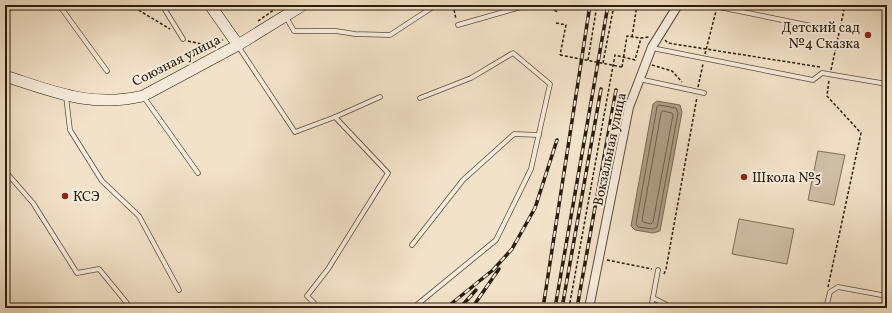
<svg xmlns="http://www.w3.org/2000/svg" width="892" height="313" viewBox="0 0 892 313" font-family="Vollkorn,serif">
  <rect width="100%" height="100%" fill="#f2e2c9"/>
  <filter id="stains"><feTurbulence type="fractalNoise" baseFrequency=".005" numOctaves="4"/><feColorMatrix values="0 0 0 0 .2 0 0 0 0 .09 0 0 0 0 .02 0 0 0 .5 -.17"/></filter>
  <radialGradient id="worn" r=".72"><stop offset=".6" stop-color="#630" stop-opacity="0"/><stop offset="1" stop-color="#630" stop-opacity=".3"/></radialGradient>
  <g fill="#d0c1a9" stroke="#7d6f5a">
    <polygon points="818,151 845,155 834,205 808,200"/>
    <polygon points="739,219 794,229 787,264 732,254"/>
  </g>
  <polygon fill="#ae9f88" stroke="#796b56" points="657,101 680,105 682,112 660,231 653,233 635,230 631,226 653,104"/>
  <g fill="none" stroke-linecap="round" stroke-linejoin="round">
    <g stroke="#6c5e4a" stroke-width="1">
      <polygon points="659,105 676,108 678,113 657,227 653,229 638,227 636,224 657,107"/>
      <polygon points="663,111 672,113 673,115 653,222 651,224 643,222 642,220 661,113"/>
    </g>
    <defs>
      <g id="lane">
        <polyline points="59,5 107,71"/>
        <polyline points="162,5 183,39"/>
        <polyline points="709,5 826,29"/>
        <polyline points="286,17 294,31 336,31 355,34 390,35 436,5"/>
        <polyline points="458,25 528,5"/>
        <polyline points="238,46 295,132 335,117 380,97"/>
        <polyline points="652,48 813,80 822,73 887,84"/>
        <polyline points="639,79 704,93"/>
        <polyline points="66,96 70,130 102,181 139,216 179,290"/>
        <polyline points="143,96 198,173"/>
        <polyline points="5,171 33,203 77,273 99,269 131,308"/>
        <polyline points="412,245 463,180 514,134 539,135"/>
        <polyline points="653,298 673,308"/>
        <polyline points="319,308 307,296 328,269 388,173 335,117"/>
        <polyline points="413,308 496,240 531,169 550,84 513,53 471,78 420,98"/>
        <polyline points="651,308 658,270"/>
        <polyline points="826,308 830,292 838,287 887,296"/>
      </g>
      <g id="street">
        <polyline points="5,9 10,5"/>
        <polyline points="589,308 629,107 652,47 678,5"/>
      </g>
      <g id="secondary">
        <polyline points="210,5 238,45"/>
        <path d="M5,76C55,92 90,108 143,96L238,45L303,5"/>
      </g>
    </defs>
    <use href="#lane" stroke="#5c4e3a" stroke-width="5.5"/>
    <use href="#street" stroke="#5c4e3a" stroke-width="10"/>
    <use href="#secondary" stroke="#2a1d0b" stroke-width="12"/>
    <g stroke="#2a1d0b" stroke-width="1.5" stroke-dasharray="3 2" stroke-linecap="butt">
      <polyline points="130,5 170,29"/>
      <polyline points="453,5 456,19"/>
      <polyline points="550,8 558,12"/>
      <polyline points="258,21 281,5"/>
      <polyline points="556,23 566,25 560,55"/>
      <polyline points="632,37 637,5"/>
      <polyline points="665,40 668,43 820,67"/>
      <polyline points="188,41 206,45 223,40"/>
      <polyline points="705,54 716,11"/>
      <polyline points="588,60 597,5"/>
      <polyline points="603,63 614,5"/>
      <polyline points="652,65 672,71 682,82"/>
      <polyline points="622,67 627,36 641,38 649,37"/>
      <polyline points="831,70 845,5"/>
      <polyline points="698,87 703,64"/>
      <polyline points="607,260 652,269"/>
      <polyline points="664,274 666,269 697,97"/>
      <polyline points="828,287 861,133 827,96 829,79"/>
      <polyline points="678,305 684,308"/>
      <polyline points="569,308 615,55 635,60 641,38"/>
    </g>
    <use href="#lane" stroke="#f7ecdc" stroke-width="4"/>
    <use href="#street" stroke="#f7ecdc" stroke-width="8"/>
    <use href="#secondary" stroke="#f7ecdc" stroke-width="11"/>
    <defs>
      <g id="rail">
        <polyline points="446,308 493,270 512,249 535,208 557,140"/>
        <polyline points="460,308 476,290"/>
        <polyline points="472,308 499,269"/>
        <polyline points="543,308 590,5"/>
        <polyline points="555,308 608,5"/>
        <polyline points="562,308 601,89"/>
        <polyline points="577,308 616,90"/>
      </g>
    </defs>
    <use href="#rail" stroke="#2a1d0b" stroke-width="3.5"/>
    <use href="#rail" stroke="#f7ecdc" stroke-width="2" stroke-dasharray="6" stroke-linecap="butt"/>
    <polyline stroke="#2a1d0b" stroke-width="1.5" stroke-dasharray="3 2" stroke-linecap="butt" points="560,55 622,67"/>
  </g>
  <g fill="#8f2418" stroke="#f7ecdc" stroke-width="1.5">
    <circle cx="868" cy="35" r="4"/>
    <circle cx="744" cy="177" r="4"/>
    <circle cx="65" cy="196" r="4"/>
  </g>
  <g text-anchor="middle" stroke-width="4" stroke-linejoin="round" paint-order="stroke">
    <g font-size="14" fill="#2a1d0b" stroke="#f7ecdc" text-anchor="start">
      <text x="860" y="32" text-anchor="end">Детский сад<tspan x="860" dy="16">№4 Сказка</tspan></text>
      <text x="752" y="182">Школа №5</text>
      <text x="73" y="201">КСЭ</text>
    </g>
    <g font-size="14" fill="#2a1d0b" stroke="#f7ecdc">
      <text transform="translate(176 60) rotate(-27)" y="5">Союзная улица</text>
      <text transform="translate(609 149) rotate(-78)" y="5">Вокзальная улица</text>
    </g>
  </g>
  <rect width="892" height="313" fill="none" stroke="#f2e2c9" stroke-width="20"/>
  <rect x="6" y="6" width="880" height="301" fill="none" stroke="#2a1d0b" stroke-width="2"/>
  <rect x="10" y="10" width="872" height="293" fill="none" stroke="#2a1d0b"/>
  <rect width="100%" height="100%" filter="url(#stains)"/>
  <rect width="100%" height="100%" fill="url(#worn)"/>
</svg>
